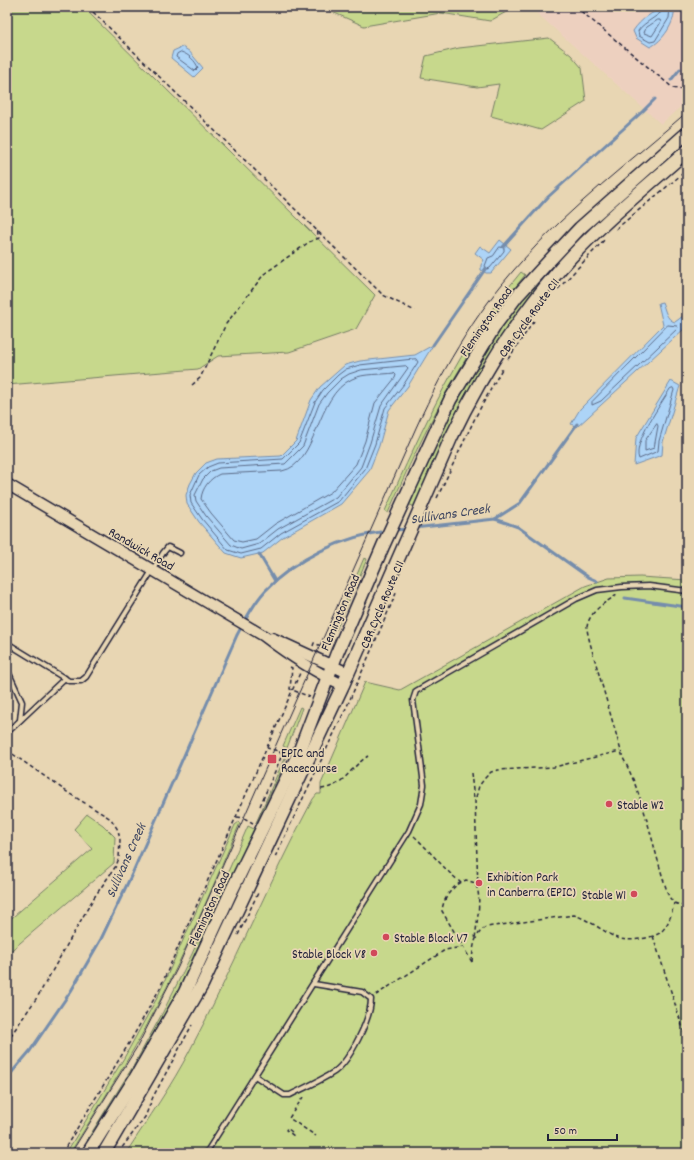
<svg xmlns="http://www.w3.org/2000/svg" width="694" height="1160" viewBox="0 0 694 1160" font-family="Dekko,sans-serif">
  <rect width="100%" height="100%" fill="#e8d6b3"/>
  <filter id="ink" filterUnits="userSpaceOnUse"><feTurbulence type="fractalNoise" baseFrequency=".025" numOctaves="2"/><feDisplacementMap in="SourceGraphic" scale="8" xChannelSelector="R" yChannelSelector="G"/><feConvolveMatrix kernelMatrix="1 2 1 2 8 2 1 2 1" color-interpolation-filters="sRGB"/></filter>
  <g filter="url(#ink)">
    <polygon fill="#edd0bf" points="530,7 687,7 687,101 661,124"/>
    <g fill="#c7d88c" stroke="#747d64">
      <polygon points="7,7 83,7 375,295 356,329 289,352 218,356 198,369 7,385"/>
      <polygon points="321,7 515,7 490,21 441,13 364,26"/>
      <polygon points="549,38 571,55 582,68 586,101 541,130 491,116 499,84 477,87 421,78 426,56 459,48"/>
      <path d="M687,140V143L607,214L525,304L500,339L471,386L415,507L408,504C442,428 477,353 531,289C577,234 633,188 687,140Z"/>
      <path d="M521,272L525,275C466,347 425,428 388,513L385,511C424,425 459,346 521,272Z"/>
      <polygon points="364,558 367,559 336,630 334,629"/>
      <path d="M640,577L687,580V1153H126C148,1119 172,1085 190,1050C234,967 269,881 313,799L317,794H321V784L365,682L400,690L585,586L609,578Z"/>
      <polygon points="300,707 302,708 287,748 283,746"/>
      <polygon points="287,752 282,769 256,823"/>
      <polygon points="87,814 103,825 115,837 114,863 7,954 7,922 92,849 74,829"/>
      <path d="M239,822L240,823C213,886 187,950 155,1010C130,1059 99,1106 70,1153H66L124,1058L157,998L235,825Z"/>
      <polygon points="248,826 254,829 175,999 158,1031 89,1142 87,1140 134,1065 163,1012 192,954"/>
    </g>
    <g fill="#add4f7" stroke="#758dac">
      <path d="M665,7L674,8C676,22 662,42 650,47L636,38L633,31C641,19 652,12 665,7Z"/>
      <polygon points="182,47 189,51 203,68 194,77 171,58 173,51"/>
      <polygon points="500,240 511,249 491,273 486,273 481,270 481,265 484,260 475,253 480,246 490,253"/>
      <path d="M662,302C665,309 666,320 675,322L687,313V323L685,328L577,427L571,424L580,409L663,325L658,303Z"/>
      <polygon points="433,345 408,386 389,410 379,446 369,471 341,504 283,537 263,553 241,558 226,553 199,522 187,504 186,495 190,484 196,473 206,463 217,459 281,456 296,441 311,400 320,387 345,365 360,361 415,355"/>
      <polygon points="671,381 680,386 663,442 662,455 634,465 636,438"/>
    </g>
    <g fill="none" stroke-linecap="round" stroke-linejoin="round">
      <g stroke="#5a6986" stroke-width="1">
        <path d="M665,7C664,14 643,22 638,31L639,36L650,42L655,41L669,18L670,7"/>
        <polygon points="658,20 660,20 661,22 652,36 644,33 646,28"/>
        <path d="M181,52C188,54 196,61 198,68L195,71L176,57L177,54Z"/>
        <polygon points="500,247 504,248 504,251 490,268 487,269 485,266 488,258 493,256"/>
        <polygon points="668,325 677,326 678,328 601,401 592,405 592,402"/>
        <polygon points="416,359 418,362 404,384 385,408 375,444 365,469 339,501 281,533 261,549 241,554 228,550 202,519 191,503 190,495 199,475 208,467 218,463 283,459 299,443 315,402 323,390 338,375 346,369 360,365"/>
        <polygon points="406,366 408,368 381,406 370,443 361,467 336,497 278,529 259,544 241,549 231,545 206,516 196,501 195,495 203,479 211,471 219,468 285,464 303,446 319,404 327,393 341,379 349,374 361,370"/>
        <path d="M394,373L396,375L395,378L375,403L365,441L356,464L331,492L275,524L256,539L242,542L234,540L211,513L201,499C202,488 210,478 220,474L282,471C318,464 315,396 352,379C364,373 381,375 394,373Z"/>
        <path d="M673,388L674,390L659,441L658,451L639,459C632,443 662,403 670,389Z"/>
        <polygon points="657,424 658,426 654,448 645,451 645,441"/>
      </g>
      <g stroke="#758dac" stroke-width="3">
        <polyline points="671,80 680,69"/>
        <polyline points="503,247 548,197 643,111 655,99"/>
        <polyline points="433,345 486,268"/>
        <polyline points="495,519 518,527 588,577 597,581"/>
        <polyline points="414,528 495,519 520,503 577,424"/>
        <polyline points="394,530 409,529"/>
        <polyline points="259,554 275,581"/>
        <polyline points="625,598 687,607"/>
        <polyline points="683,607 687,617"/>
        <path d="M7,1078L30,1051L71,991L101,939L132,874L237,635C245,620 253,604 265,591C295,559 343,536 387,531"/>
      </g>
      <defs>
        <g id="service">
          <polyline points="7,643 69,681 81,681 86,677 163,553 168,547 180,553"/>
          <polyline points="7,669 22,702 20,720"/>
          <polyline points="10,730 65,678"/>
          <path d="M255,1076L284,1095H290C304,1088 320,1081 334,1072C350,1061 371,1018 371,999L362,992L314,984"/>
          <polyline points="206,1153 409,831 421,804 424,785 413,700 416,691 576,599 597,590 622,587 649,586 687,591"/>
        </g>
        <g id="tertiary">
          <path d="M7,484L264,636C289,655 315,672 343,685"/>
          <polyline points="272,638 348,673"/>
        </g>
        <g id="secondary">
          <polyline points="88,1153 136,1077 185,992 230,894 298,755 337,653 383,546 450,400 496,324 517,296 549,261 580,228 687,133"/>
          <path d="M104,1153L202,985L343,685L451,438C480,377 516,320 561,268C599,225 644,189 687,151"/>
        </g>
      </defs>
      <use href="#service" stroke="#22223b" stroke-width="7"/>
      <use href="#tertiary" stroke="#22223b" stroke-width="13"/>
      <use href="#secondary" stroke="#22223b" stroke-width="15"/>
      <g stroke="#22223b" stroke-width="1.5" stroke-dasharray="4 3" stroke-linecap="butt">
        <polyline points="88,7 383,295 415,311"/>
        <polyline points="576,7 673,88 687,91"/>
        <polyline points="616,229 687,170"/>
        <polyline points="558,289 606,238"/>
        <polyline points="508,359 534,321"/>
        <polyline points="192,385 200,378 226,324 264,274 309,242 319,238 317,231"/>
        <polyline points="437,498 476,416 502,369"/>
        <path d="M617,595C605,602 589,612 587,627C587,632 589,638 590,643L623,758C646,801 653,851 669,897L674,903L687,907"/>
        <polyline points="313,646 314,643 328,649"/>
        <polyline points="290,667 292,668 290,689 310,697"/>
        <polyline points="7,750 70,794 111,819 118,830 120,840 119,858 116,866 93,899 38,996 7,1041"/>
        <polyline points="471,773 474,799"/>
        <path d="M321,789C345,786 348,769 368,756"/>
        <polyline points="260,806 282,755 279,751 267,748"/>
        <polyline points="237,817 244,818 253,823"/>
        <path d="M414,836C430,851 443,868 460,882"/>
        <polyline points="275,857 348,704 397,591"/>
        <polyline points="478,888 475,801 479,786 485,778 491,772 498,770 554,767 620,751"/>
        <polyline points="238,935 258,893"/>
        <polyline points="653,936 687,1041"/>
        <path d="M472,962C473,948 474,934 486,927L574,915C590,920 602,931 617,938C627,942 654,939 662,931C669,924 672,913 674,903"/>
        <path d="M472,962L442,911C443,898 453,885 466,880L475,883C483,896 476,925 475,940"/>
        <polyline points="376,995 445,950 463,947"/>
        <polyline points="303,1097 289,1118 316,1136"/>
        <polyline points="292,1132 287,1128 286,1130 294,1136"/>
        <polyline points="62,1153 131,1040 159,990 300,673"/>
        <polyline points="118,1153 145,1117 153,1097 192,1025"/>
        <polyline points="271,1153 272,1153"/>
      </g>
      <use href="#service" stroke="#e8d6b3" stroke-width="4"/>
      <use href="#tertiary" stroke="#e8d6b3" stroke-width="10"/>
      <use href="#secondary" stroke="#e8d6b3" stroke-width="12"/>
      <path stroke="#22223b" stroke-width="1" d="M71,1153L137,1047L178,967L411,439C439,375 473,315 521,262C570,207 631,161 687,112"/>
    </g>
  </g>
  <g fill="#d1495b" stroke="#e8d6b3" stroke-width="1.5">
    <rect x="267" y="754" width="10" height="10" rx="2"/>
    <circle cx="609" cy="804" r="4"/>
    <circle cx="479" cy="883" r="4"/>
    <circle cx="634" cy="894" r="4"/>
    <circle cx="386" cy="937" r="4"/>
    <circle cx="374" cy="953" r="4"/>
  </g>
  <g text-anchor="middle" stroke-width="3.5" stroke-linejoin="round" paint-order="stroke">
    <g font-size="13" fill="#22223b" stroke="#e8d6b3">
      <text transform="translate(528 317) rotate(-54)" y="5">CBR Cycle Route C11</text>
      <text transform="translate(485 321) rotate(-55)" y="5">Flemington Road</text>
      <text transform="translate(142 548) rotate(30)" y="5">Randwick Road</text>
      <text transform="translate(381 604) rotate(-67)" y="5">CBR Cycle Route C11</text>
      <text transform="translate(339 612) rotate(-67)" y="5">Flemington Road</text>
      <text transform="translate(208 908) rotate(-65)" y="5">Flemington Road</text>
    </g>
    <g font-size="13" fill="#22223b" stroke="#e8d6b3" text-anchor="start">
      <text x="281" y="757">EPIC and<tspan x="281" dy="15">Racecourse</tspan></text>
      <text x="617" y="809">Stable W2</text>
      <text x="487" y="881">Exhibition Park<tspan x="487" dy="15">in Canberra (EPIC)</tspan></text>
      <text x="626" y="899" text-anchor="end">Stable W1</text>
      <text x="394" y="942">Stable Block V7</text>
      <text x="366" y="958" text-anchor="end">Stable Block V8</text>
    </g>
    <g font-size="14" font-style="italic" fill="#3e4661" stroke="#e8d6b3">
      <text transform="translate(450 513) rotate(-8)" y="5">Sullivans Creek</text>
      <text transform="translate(125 860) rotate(-66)" y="5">Sullivans Creek</text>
    </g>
  </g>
  <rect width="694" height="1160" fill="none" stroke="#e8d6b3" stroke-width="24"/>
  <rect x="12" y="12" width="670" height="1136" fill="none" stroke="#22223b" stroke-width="1.5" filter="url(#ink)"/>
  <path d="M548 1134v6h69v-6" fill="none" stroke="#22223b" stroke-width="2"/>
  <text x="554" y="1134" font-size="12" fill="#22223b" stroke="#e8d6b3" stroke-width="3" paint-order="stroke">50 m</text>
</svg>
